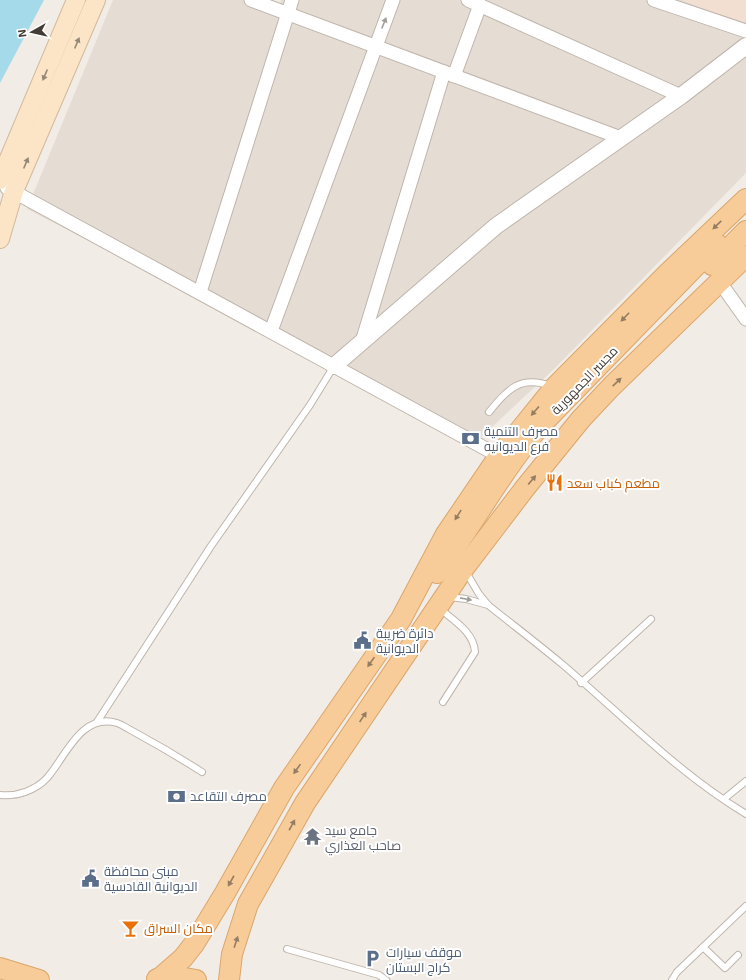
<svg xmlns="http://www.w3.org/2000/svg" width="746" height="980" viewBox="0 0 746 980" font-family="'Exo 2',Cairo,sans-serif">
  <rect width="100%" height="100%" fill="#f1ece5"/>
  <polygon fill="#e5ddd4" points="113,0 271,0 280,5 281,0 683,0 746,26 746,173 553,370 477,441 27,209"/>
  <polygon fill="#f2dfd2" points="683,0 746,0 746,26"/>
  <polygon fill="#a5daeb" points="0,0 44,0 0,83"/>
  <g fill="none" stroke-linecap="round" stroke-linejoin="round">
    <defs>
      <g id="service">
        <path d="M489,412C508,389 520,375 551,386"/>
        <path d="M466,572L479,594L488,605C513,625 538,644 562,664C622,715 678,773 746,814"/>
        <polyline points="449,597 466,599 488,605"/>
        <path d="M439,608C453,620 474,632 475,652L443,702"/>
        <polyline points="581,683 651,619"/>
        <polyline points="97,722 211,546 310,405 334,366"/>
        <path d="M0,795C17,797 36,790 47,778C65,758 81,712 117,723C123,725 130,730 136,733C158,745 180,758 202,772"/>
        <polyline points="724,799 746,781"/>
        <polyline points="703,947 725,968 738,955"/>
        <polyline points="287,949 379,975 386,980"/>
        <polyline points="672,980 677,972 746,906"/>
      </g>
      <g id="minor">
        <polyline points="251,0 621,138"/>
        <polyline points="468,0 681,96"/>
        <polyline points="654,0 746,31"/>
        <polyline points="454,76 480,5"/>
        <polyline points="7,188 499,456"/>
        <polyline points="719,281 746,319"/>
        <polyline points="200,292 292,0"/>
        <polyline points="271,331 393,0"/>
        <polyline points="362,342 444,72"/>
      </g>
      <polyline id="tertiary" points="334,366 496,226 681,96 746,46"/>
      <g id="secondary">
        <polyline points="0,180 76,0"/>
        <polyline points="0,239 14,191 96,0"/>
      </g>
      <g id="primary">
        <polyline points="712,265 746,231"/>
        <path d="M437,573C473,525 501,472 540,426L717,244"/>
        <polyline points="0,968 39,980"/>
        <polyline points="160,978 183,958 194,944 225,893 284,788 401,619 446,534 499,456 554,388 667,274 746,199"/>
        <polyline points="157,979 174,976 196,980"/>
        <polyline points="229,980 232,954 248,904 305,803 464,568 525,488 581,419 612,386 746,256"/>
      </g>
    </defs>
    <use href="#service" stroke="#bfb5ac" stroke-width="8"/>
    <use href="#minor" stroke="#bfb5ac" stroke-width="15"/>
    <use href="#tertiary" stroke="#bfb5ac" stroke-width="18"/>
    <use href="#secondary" stroke="#d1b99a" stroke-width="20"/>
    <use href="#primary" stroke="#dba66a" stroke-width="22"/>
    <use href="#service" stroke="#fff" stroke-width="6"/>
    <use href="#minor" stroke="#fff" stroke-width="13"/>
    <use href="#tertiary" stroke="#fff" stroke-width="16"/>
    <use href="#secondary" stroke="#fbe5c6" stroke-width="18"/>
    <use href="#primary" stroke="#f7cc99" stroke-width="20"/>
  </g>
  <defs><path id="oneway-solid" d="M-6-.8H1V-3.2L6.5 0L1 3.2V.8H-6Z"/></defs>
  <g fill="#a19e9a">
    <use href="#oneway-solid" transform="translate(384 23) rotate(-68)"/>
    <use href="#oneway-solid" transform="translate(466 599) rotate(11)"/>
  </g>
  <g fill="#968876">
    <use href="#oneway-solid" transform="translate(77 43) rotate(-67)"/>
    <use href="#oneway-solid" transform="translate(45 75) rotate(113)"/>
    <use href="#oneway-solid" transform="translate(26 163) rotate(-67)"/>
  </g>
  <g fill="#947d62">
    <use href="#oneway-solid" transform="translate(717 225) rotate(136)"/>
    <use href="#oneway-solid" transform="translate(625 317) rotate(134)"/>
    <use href="#oneway-solid" transform="translate(617 382) rotate(-44)"/>
    <use href="#oneway-solid" transform="translate(535 411) rotate(131)"/>
    <use href="#oneway-solid" transform="translate(532 480) rotate(-50)"/>
    <use href="#oneway-solid" transform="translate(458 515) rotate(122)"/>
    <use href="#oneway-solid" transform="translate(371 662) rotate(125)"/>
    <use href="#oneway-solid" transform="translate(363 717) rotate(-56)"/>
    <use href="#oneway-solid" transform="translate(297 769) rotate(125)"/>
    <use href="#oneway-solid" transform="translate(292 825) rotate(-61)"/>
    <use href="#oneway-solid" transform="translate(231 881) rotate(119)"/>
    <use href="#oneway-solid" transform="translate(236 942) rotate(-72)"/>
  </g>
  <defs>
    <symbol id="bank-bare" viewBox="-9 -9 18 18"><path d="M-6-4H6V4H-6ZM0-2.3a2.3 2.3 0 1 0 0 4.6a2.3 2.3 0 1 0 0-4.6Z" fill="#5c6f8a" stroke="#fff" stroke-width="2.5" paint-order="stroke"/></symbol>
    <symbol id="restaurant-bare" viewBox="-9 -9 18 18"><path d="M-5-6h1v4h1v-4h1v4h1v-4h1v5L-1.5 .5V6h-2V.5L-5-1ZM5-6V6H3V1.5H1.5Q1.5-4 5-6Z" fill="#e8710a" stroke="#fff" stroke-width="2.5" paint-order="stroke"/></symbol>
    <symbol id="civic-bare" viewBox="-9 -9 18 18"><path d="M-.6-6.5H3V-4.5H.6V-3L4-1V1h2V6H-6V1h2V-1L-.6-3ZM-1.2 2.5V6h2.4V2.5Z" fill="#5c6f8a" stroke="#fff" stroke-width="2.5" paint-order="stroke"/></symbol>
    <symbol id="temple-bare" viewBox="-9 -9 18 18"><path d="M0-6L5-2H3V0L6.5 2.5H4V6H1.5V3h-3V6H-4V2.5H-6.5L-3 0V-2H-5Z" fill="#6b7280" stroke="#fff" stroke-width="2.5" paint-order="stroke"/></symbol>
    <symbol id="bar-bare" viewBox="-9 -9 18 18"><path d="M-6-5H6L.8 .8V4.5H3.5V6h-7V4.5H-.8V.8Z" fill="#e8710a" stroke="#fff" stroke-width="2.5" paint-order="stroke"/></symbol>
    <symbol id="parking-bare" viewBox="-9 -9 18 18"><path d="M-3.5-5.5H1a3.5 3.5 0 0 1 0 7H-1V5.5H-3.5ZM-1-3.4V-.6H.8a1.4 1.4 0 0 0 0-2.8Z" fill="#5c6f8a" stroke="#fff" stroke-width="2.5" paint-order="stroke"/></symbol>
  </defs>
  <g fill-rule="evenodd">
    <use href="#bank-bare" x="458" y="426" width="25" height="25"/>
    <use href="#restaurant-bare" x="542" y="470" width="25" height="25"/>
    <use href="#civic-bare" x="350" y="628" width="25" height="25"/>
    <use href="#bank-bare" x="164" y="784" width="25" height="25"/>
    <use href="#temple-bare" x="300" y="824" width="25" height="25"/>
    <use href="#civic-bare" x="78" y="866" width="25" height="25"/>
    <use href="#bar-bare" x="118" y="916" width="25" height="25"/>
    <use href="#parking-bare" x="360" y="946" width="25" height="25"/>
  </g>
  <g text-anchor="middle" stroke-width="4" stroke-linejoin="round" paint-order="stroke">
    <g font-size="13" fill="#433c35" stroke="#fff">
      <text transform="translate(584 380) rotate(-46)" y="5">مجسر الجمهورية</text>
    </g>
    <g font-size="13" fill="#4e5e75" stroke="#fff" text-anchor="start">
      <text x="484" y="436">مصرف التنمية<tspan x="484" dy="15">فرع الديوانيه</tspan></text>
      <text x="376" y="638">دائرة ضريبة<tspan x="376" dy="15">الديوانية</tspan></text>
      <text x="190" y="801">مصرف التقاعد</text>
      <text x="104" y="876">مبنى محافظة<tspan x="104" dy="15">الديوانية القادسية</tspan></text>
      <text x="386" y="957">موقف سيارات<tspan x="386" dy="15">كراج البستان</tspan></text>
    </g>
    <g font-size="13" fill="#c56008" stroke="#fff" text-anchor="start">
      <text x="567" y="488">مطعم كباب سعد</text>
      <text x="144" y="933">مكان السراق</text>
    </g>
    <g font-size="13" fill="#5b616d" stroke="#fff" text-anchor="start">
      <text x="325" y="835">جامع سيد<tspan x="325" dy="15">صاحب العذاري</tspan></text>
    </g>
  </g>
  <g transform="translate(32 32) rotate(262)" stroke="#ffffff" stroke-width="3" paint-order="stroke">
  <path d="M0-3L7 15L0 10L-7 15Z" fill="#433c35"/>
  <text y="-6" font-size="11" font-weight="bold" text-anchor="middle" fill="#433c35">N</text>
  </g>
</svg>
